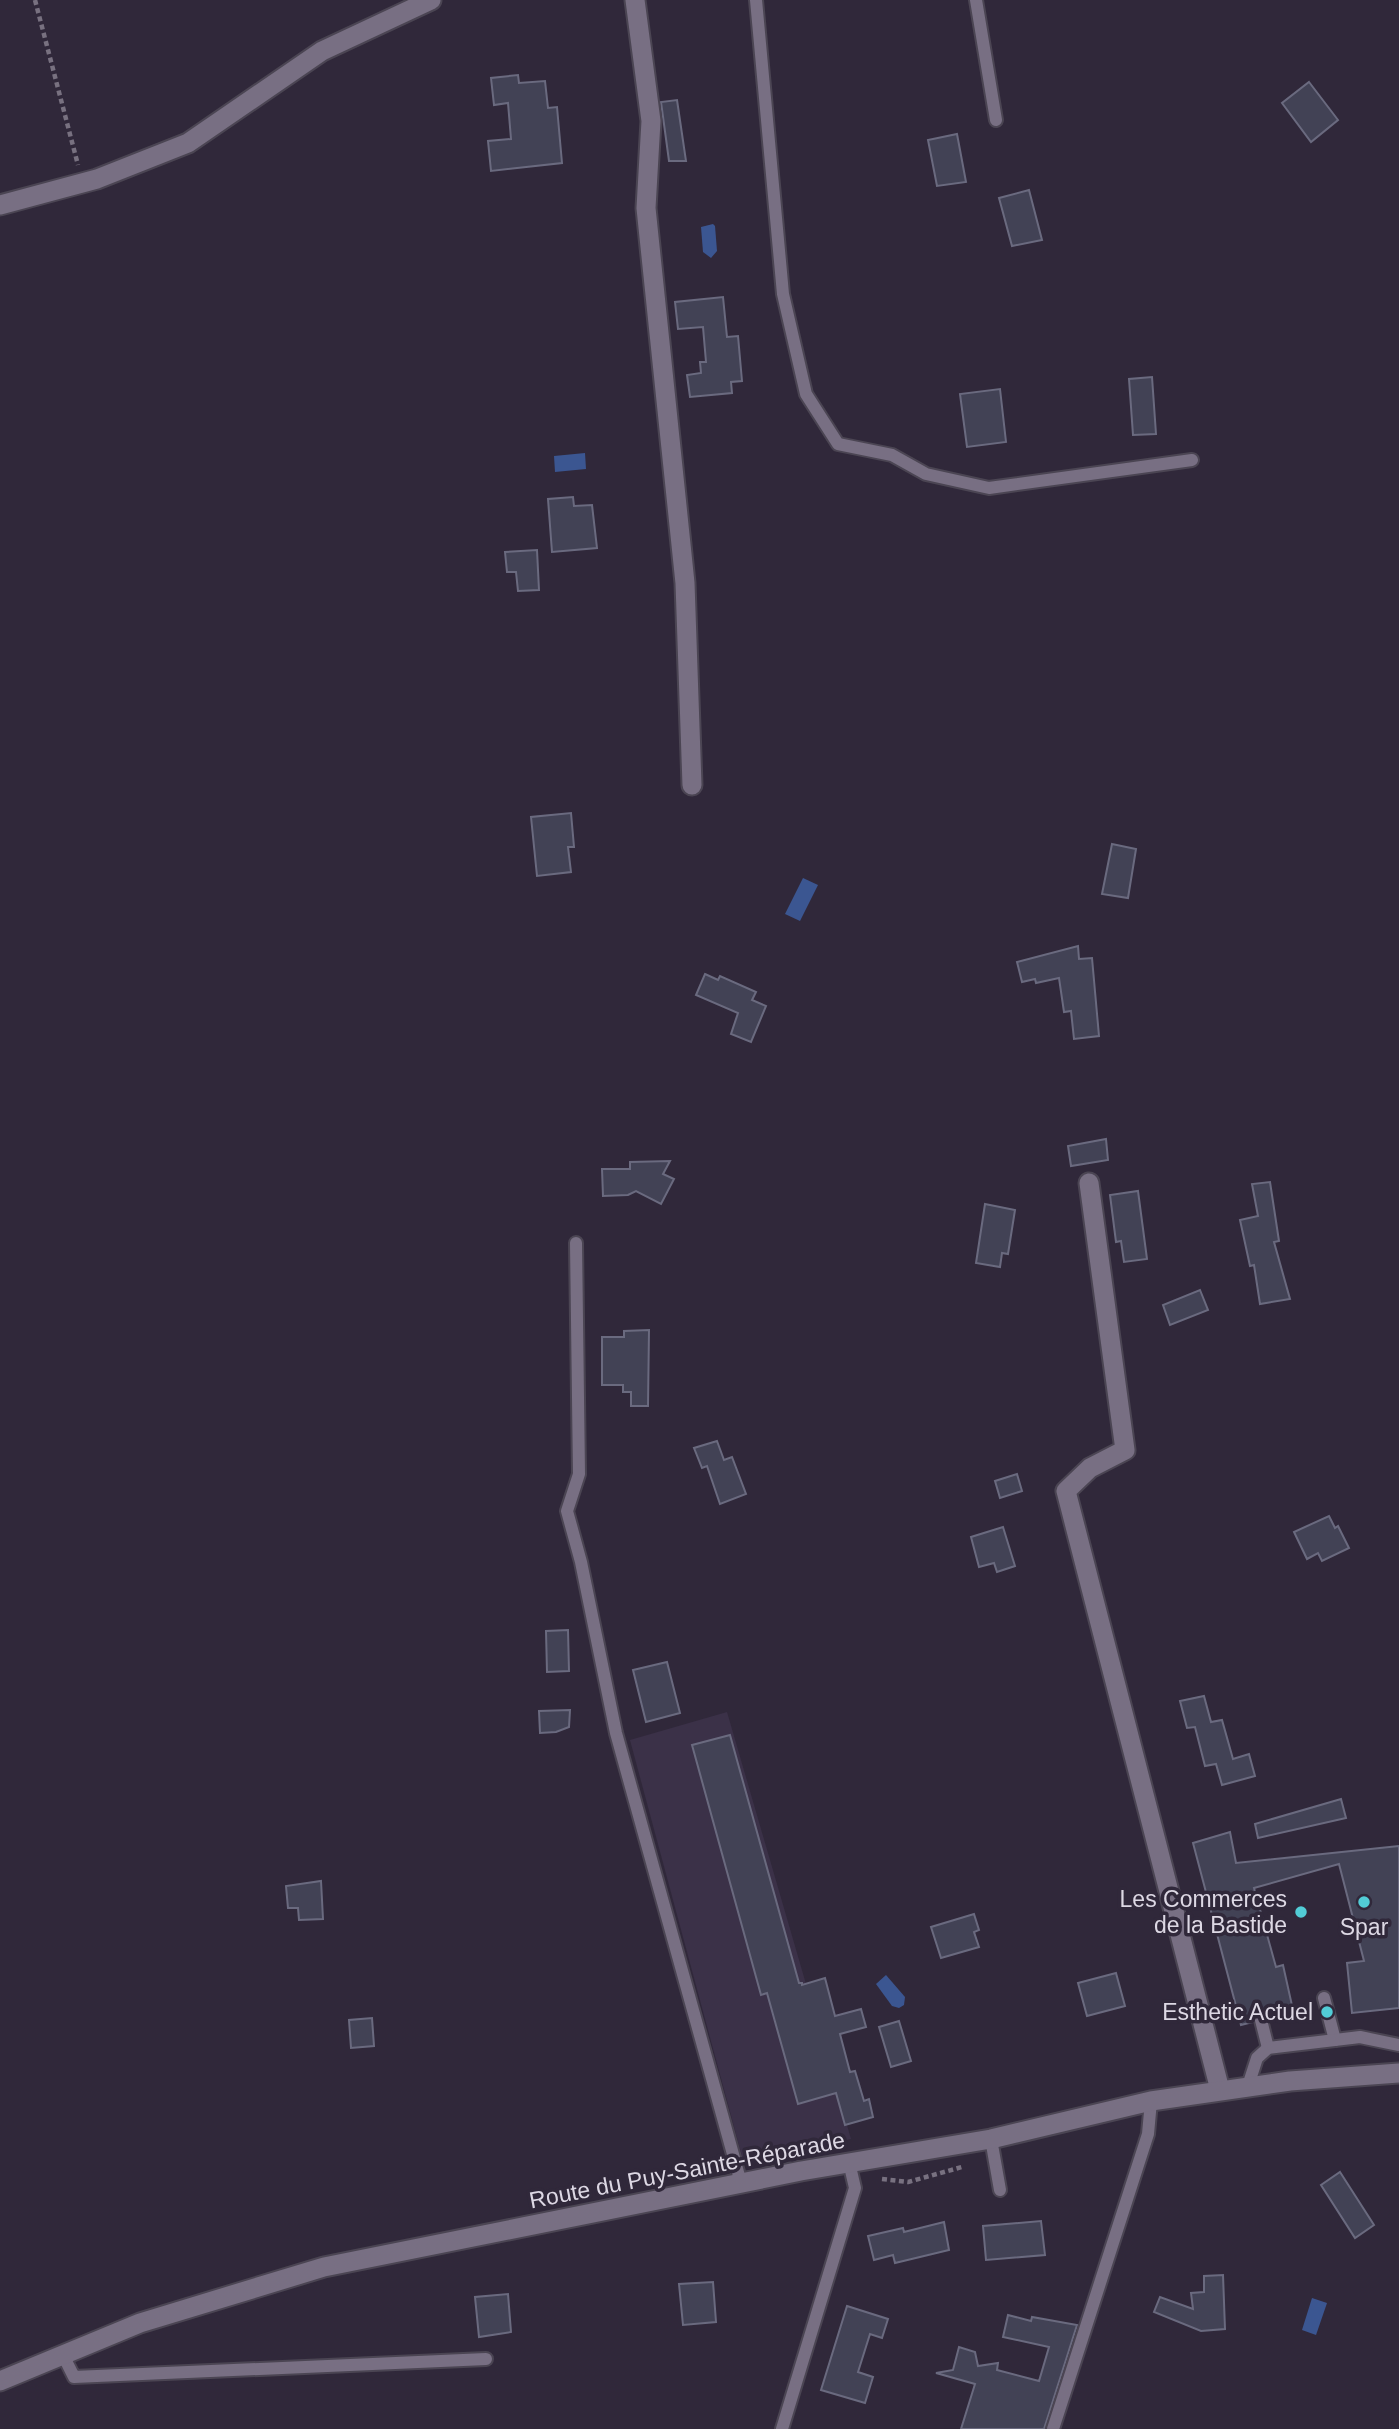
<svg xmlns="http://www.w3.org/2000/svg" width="1399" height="2429" viewBox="0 0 1399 2429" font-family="Helvetica,sans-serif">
  <rect width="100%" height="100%" fill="#30283a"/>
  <polygon fill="#3b3148" points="727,1712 851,2139 743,2160 630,1740"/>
  <g fill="#3b5691">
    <polygon points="713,224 715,226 717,251 711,258 703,252 701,227"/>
    <polygon points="585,453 586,469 555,472 554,456"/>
    <polygon points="803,878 818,885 800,921 785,914"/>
    <polygon points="886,1975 905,1997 904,2005 899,2008 892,2006 876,1984"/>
    <polygon points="1312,2298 1327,2303 1316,2335 1302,2330"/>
  </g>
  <g fill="#424255" stroke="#6a6a7f" stroke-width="2">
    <polygon points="518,75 519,83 545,81 548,108 557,107 562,163 491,171 488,141 511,139 508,103 494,105 491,78"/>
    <polygon points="1309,82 1338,120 1311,142 1282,103"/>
    <polygon points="677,100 686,161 669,161 661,102"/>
    <polygon points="957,134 966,182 937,186 928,140"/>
    <polygon points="1029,190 1042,240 1012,246 999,198"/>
    <polygon points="723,297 727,337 738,336 742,381 731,382 732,393 690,397 687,375 701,373 700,362 706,362 703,327 678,329 675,302"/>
    <polygon points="1152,377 1156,434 1133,435 1129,379"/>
    <polygon points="1000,389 1006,442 967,447 960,394"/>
    <polygon points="573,497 574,506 592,505 597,548 552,552 548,499"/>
    <polygon points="537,550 539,590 518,591 516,572 507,572 505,552"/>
    <polygon points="571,813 574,847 568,847 571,872 537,876 531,817"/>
    <polygon points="1112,844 1136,849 1128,898 1102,894"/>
    <polygon points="1078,946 1079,959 1092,958 1099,1036 1074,1039 1071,1011 1064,1012 1059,978 1036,983 1035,979 1022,982 1017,962"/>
    <polygon points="705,974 718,980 720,976 756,992 752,1000 766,1006 751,1042 731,1034 738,1013 696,995"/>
    <polygon points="1106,1139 1108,1160 1071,1166 1068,1146"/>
    <polygon points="670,1161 663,1174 674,1179 661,1204 636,1191 628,1195 603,1196 602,1169 630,1169 630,1162"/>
    <polygon points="1270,1182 1279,1241 1274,1242 1290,1299 1260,1304 1254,1265 1250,1266 1240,1220 1258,1216 1252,1184"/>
    <polygon points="1138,1191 1147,1259 1124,1262 1121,1241 1116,1242 1110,1195"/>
    <polygon points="985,1204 1015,1210 1008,1254 1002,1253 1000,1267 976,1263"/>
    <polygon points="1200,1290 1208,1310 1170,1325 1163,1305"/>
    <polygon points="649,1330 648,1406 631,1406 631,1392 623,1392 623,1385 602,1385 602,1337 624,1337 624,1331"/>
    <polygon points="717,1441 724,1460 732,1457 746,1494 720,1504 707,1466 702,1468 694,1448"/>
    <polygon points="1017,1474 1022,1491 1000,1498 995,1481"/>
    <polygon points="1329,1516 1335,1528 1338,1526 1349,1548 1322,1561 1318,1553 1307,1559 1294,1532"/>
    <polygon points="1003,1527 1015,1566 997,1572 994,1563 979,1567 971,1537"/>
    <polygon points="568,1630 569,1671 547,1672 546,1631"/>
    <polygon points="667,1662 680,1713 646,1722 633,1670"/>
    <polygon points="1204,1696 1211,1722 1222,1720 1233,1759 1249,1754 1255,1776 1222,1785 1216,1764 1205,1766 1195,1727 1187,1728 1180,1701"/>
    <polygon points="570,1710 569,1727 556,1732 540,1733 539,1711"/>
    <polygon points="730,1735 799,1983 802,1983 802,1985 825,1978 835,2016 861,2009 866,2027 840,2034 850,2072 855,2071 864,2101 869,2099 873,2117 845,2125 836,2093 798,2104 767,1993 761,1995 692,1745"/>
    <polygon points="1341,1799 1346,1818 1258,1838 1255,1824"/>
    <polygon points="1230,1832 1236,1863 1399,1846 1399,2008 1352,2013 1347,1963 1364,1961 1339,1864 1254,1888 1276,1967 1283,1965 1293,2010 1269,2017 1264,2012 1258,2012 1253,2017 1253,2022 1241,2025 1193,1843"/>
    <polygon points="321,1881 323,1919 299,1920 298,1908 288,1908 286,1886"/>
    <polygon points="974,1914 979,1930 974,1932 979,1947 941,1958 931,1927"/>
    <polygon points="1116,1973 1125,2006 1087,2016 1078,1983"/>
    <polygon points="372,2018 374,2046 351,2048 349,2020"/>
    <polygon points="899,2021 911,2061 891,2067 879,2027"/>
    <polygon points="1340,2172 1374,2225 1355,2238 1321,2185"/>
    <polygon points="1041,2221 1045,2255 986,2260 983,2226"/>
    <polygon points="944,2222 949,2250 895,2263 893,2255 874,2260 868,2236 903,2228 904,2232"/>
    <polygon points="1223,2275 1225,2329 1201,2331 1154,2312 1160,2297 1193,2309 1191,2293 1204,2292 1204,2276"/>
    <polygon points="713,2282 716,2322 683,2325 679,2284"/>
    <polygon points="508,2294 511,2332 479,2337 475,2297"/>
    <polygon points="847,2306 888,2319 882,2338 870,2334 858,2372 873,2377 865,2403 821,2390"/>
    <polygon points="1008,2315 1031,2321 1032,2317 1077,2325 1044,2429 961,2429 975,2384 936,2373 953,2370 959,2347 975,2352 978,2366 998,2363 997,2370 1039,2381 1049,2347 1003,2337"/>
  </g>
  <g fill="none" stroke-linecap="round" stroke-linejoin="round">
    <defs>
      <g id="service">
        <polyline points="756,0 783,294 806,394 838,444 892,455 926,474 989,488 1192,460"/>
        <polyline points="976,0 996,120"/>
        <polyline points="576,1243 579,1474 567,1511 581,1562 616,1733 741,2183"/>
        <polyline points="1324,1998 1335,2040"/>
        <polyline points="1261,2020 1268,2048"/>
        <polyline points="1248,2086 1257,2058 1268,2048 1360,2037 1399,2045"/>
        <polyline points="991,2139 1000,2190"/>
        <polyline points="63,2355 74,2377 486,2359"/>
        <polyline points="782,2429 855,2188 849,2162"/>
        <polyline points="1053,2429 1148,2134 1151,2101"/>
      </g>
      <g id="minor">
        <polyline points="635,0 651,121 646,208 685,583 692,785"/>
        <polyline points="0,205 97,179 188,143 322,51 431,0"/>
        <polyline points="1089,1183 1125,1450 1090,1468 1066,1491 1220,2090"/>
      </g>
      <polyline id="tertiary" points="0,2381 140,2323 324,2267 801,2171 991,2139 1151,2101 1290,2081 1399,2073"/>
    </defs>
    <use href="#service" stroke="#4b4553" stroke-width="16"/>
    <use href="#minor" stroke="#4b4553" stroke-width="23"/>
    <use href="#tertiary" stroke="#4b4553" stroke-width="23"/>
    <g stroke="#787180" stroke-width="4.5" stroke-dasharray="5 3.5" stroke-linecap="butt">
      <polyline points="35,0 78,165"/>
      <polyline points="882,2179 908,2182 962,2167"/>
    </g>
    <use href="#service" stroke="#786f83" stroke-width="12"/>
    <use href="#minor" stroke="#786f83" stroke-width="19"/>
    <use href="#tertiary" stroke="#786f83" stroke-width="19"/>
  </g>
  <g fill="#52ccd6" stroke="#30283a" stroke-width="2.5">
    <circle cx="1364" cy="1902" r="7"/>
    <circle cx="1301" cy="1912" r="7"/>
    <circle cx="1327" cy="2012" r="7"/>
  </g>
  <g text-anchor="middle" stroke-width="7" stroke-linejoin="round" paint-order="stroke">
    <g font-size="23" fill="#ddd8e4" stroke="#30283a" text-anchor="end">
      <text x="1287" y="1907">Les Commerces<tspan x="1287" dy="26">de la Bastide</tspan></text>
      <text x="1364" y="1935" text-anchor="middle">Spar</text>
      <text x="1313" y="2020">Esthetic Actuel</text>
    </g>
    <g font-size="23" fill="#ddd8e4" stroke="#30283a">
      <text transform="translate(687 2170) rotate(-11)" y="8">Route du Puy-Sainte-Réparade</text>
    </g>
  </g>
</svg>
